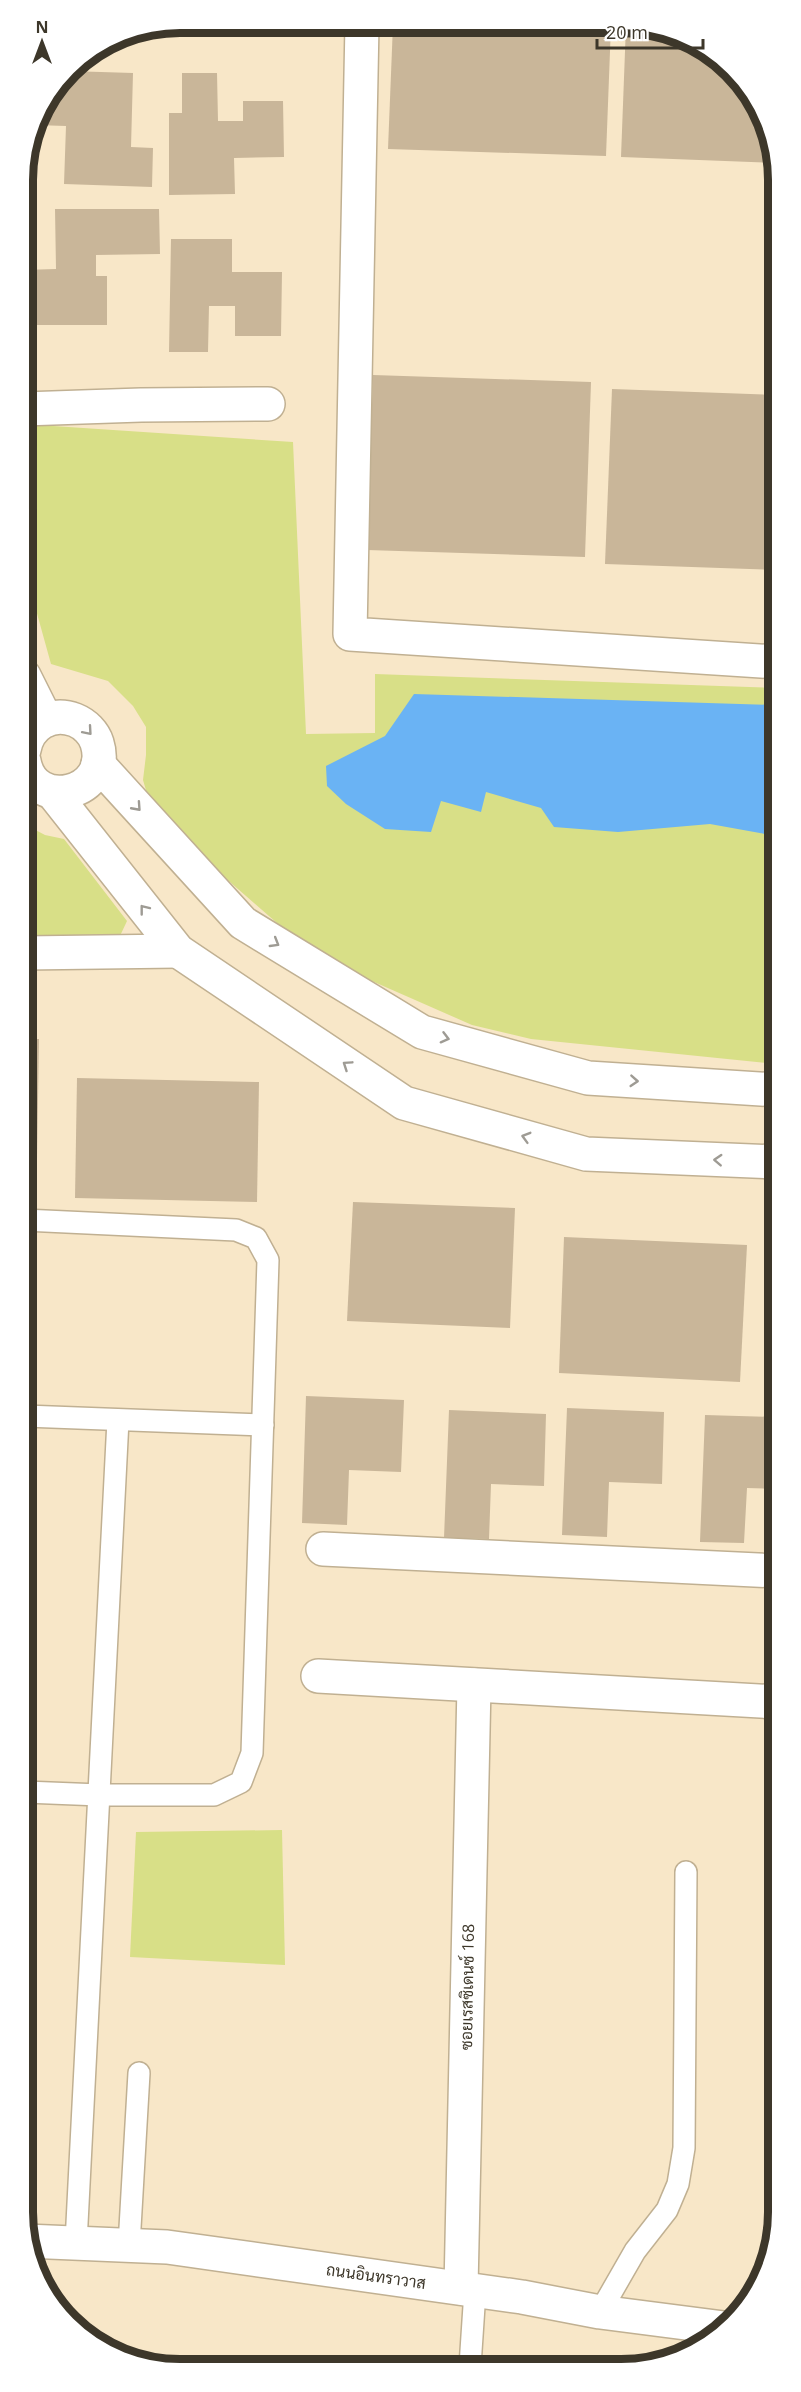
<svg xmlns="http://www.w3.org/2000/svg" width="801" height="2392" viewBox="0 0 801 2392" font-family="'Open Sans',Sarabun,sans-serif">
  <rect width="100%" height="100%" fill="#f8e7c8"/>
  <g fill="#d8df87">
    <polygon points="23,424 293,442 306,734 375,733 375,674 776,688 777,1064 531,1039 472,1025 315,956 199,855 148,797 143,780 146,755 146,727 133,706 108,681 51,664 23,563"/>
    <polygon points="24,824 45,835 64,839 127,921 119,938 24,938"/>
    <polygon points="282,1830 285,1965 130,1957 136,1832"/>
  </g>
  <polygon fill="#6ab3f4" points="414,694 776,705 776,836 710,824 618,832 554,827 541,808 486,792 481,812 441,801 431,832 385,829 346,804 327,786 326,766 385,736"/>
  <g fill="#c9b699">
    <polygon points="393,24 611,25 606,156 388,149"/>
    <polygon points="626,25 652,26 733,69 775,149 775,163 621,157"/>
    <polygon points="69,71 133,73 131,147 153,148 152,187 64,184 66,126 35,125 39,111"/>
    <polygon points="182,73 217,73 218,121 243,121 243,101 283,101 284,157 234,158 235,194 169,195 169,113 182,113"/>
    <polygon points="55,209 159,209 160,254 96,255 96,276 107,276 107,325 23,325 23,270 56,269"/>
    <polygon points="171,239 232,239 232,272 282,272 281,336 235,336 235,306 209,306 208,352 169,352"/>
    <polygon points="373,375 591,382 585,557 367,550"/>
    <polygon points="612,389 776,395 776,570 605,564"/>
    <polygon points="24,1039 39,1039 37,1159 24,1159"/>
    <polygon points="77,1078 259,1082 257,1202 75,1198"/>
    <polygon points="353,1202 515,1208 510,1328 347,1321"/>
    <polygon points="564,1237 747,1245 740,1382 559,1373"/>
    <polygon points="306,1396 404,1400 401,1472 349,1470 347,1525 302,1523"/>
    <polygon points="567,1408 664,1412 662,1484 609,1482 607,1537 562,1535"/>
    <polygon points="449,1410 546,1414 544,1486 491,1484 489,1539 444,1538"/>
    <polygon points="705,1415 777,1417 777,1489 747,1488 744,1543 700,1542"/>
  </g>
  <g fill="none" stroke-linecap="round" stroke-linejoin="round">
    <defs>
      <g id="service">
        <polyline points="24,1220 236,1230 256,1238 268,1260 252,1753 241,1782 214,1795 100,1795 25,1792"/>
        <polyline points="25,1416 263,1425"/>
        <polyline points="76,2243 118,1420"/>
        <polyline points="129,2245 139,2073"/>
        <polyline points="600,2312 635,2251 667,2210 678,2184 684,2148 686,1872"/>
        <polyline points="470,2366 475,2291"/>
      </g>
      <g id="minor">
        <polyline points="362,24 350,634 776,662"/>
        <polyline points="23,409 141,405 268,404"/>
        <polyline points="24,676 46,720"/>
        <path d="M24,750C28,725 51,711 75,720C85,724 94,733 97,743C113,794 33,814 24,761"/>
        <polyline points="98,764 243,923 422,1032 588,1078 777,1090"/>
        <polyline points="53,793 178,951 404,1103 586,1154 777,1162"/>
        <polyline points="24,953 178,951"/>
        <polyline points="323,1549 777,1571"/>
        <polyline points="318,1676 777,1702"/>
        <polyline points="461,2288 474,1685"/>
      </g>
      <polyline id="tertiary" points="26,2241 167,2247 522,2297 600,2312 724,2328"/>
    </defs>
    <use href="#service" stroke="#c0b092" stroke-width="24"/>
    <use href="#minor" stroke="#c0b092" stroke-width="36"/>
    <use href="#tertiary" stroke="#c0b092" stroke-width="36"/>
    <use href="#service" stroke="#fff" stroke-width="21"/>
    <use href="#minor" stroke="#fff" stroke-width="33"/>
    <use href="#tertiary" stroke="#fff" stroke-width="33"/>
  </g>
  <defs><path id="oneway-chevron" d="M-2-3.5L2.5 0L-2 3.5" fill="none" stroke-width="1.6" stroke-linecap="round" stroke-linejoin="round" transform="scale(1.5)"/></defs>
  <g stroke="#9e9b94">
    <use href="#oneway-chevron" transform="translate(88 731) rotate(49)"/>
    <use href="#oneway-chevron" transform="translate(137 807) rotate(48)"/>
    <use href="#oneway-chevron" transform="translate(144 909) rotate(-128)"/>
    <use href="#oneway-chevron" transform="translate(275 943) rotate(31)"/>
    <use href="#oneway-chevron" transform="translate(445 1038) rotate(15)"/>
    <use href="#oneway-chevron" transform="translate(347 1065) rotate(-146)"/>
    <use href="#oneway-chevron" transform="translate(634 1081) rotate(4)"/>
    <use href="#oneway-chevron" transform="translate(526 1137) rotate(-164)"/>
    <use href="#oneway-chevron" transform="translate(718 1160) rotate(-177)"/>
  </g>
  <g text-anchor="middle" stroke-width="4.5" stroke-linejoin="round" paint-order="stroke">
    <g font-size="16" fill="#3d372a" stroke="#fff">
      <text transform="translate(467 1987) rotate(-89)" y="6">ซอยเรสซิเดนซ์ 168</text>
      <text transform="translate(376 2276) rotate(8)" y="6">ถนนอินทราวาส</text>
    </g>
  </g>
  <path d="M0 0H801V2392H0ZM180 33H621A147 147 0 0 1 768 180V2212A147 147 0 0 1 621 2359H180A147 147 0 0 1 33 2212V180A147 147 0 0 1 180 33Z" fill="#fff" fill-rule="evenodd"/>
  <path fill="none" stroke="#3d372a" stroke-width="8" d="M180 33H621A147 147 0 0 1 768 180V2212A147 147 0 0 1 621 2359H180A147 147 0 0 1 33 2212V180A147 147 0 0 1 180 33Z"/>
  <g transform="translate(42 42)" stroke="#ffffff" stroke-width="4.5" paint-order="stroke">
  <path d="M0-4.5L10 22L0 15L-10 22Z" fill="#3d372a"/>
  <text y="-9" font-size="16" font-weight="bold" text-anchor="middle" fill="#3d372a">N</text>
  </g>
  <path d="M597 39v9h106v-9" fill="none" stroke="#3d372a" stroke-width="3"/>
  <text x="606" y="39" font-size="18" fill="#3d372a" stroke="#ffffff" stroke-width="4.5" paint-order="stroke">20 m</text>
</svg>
